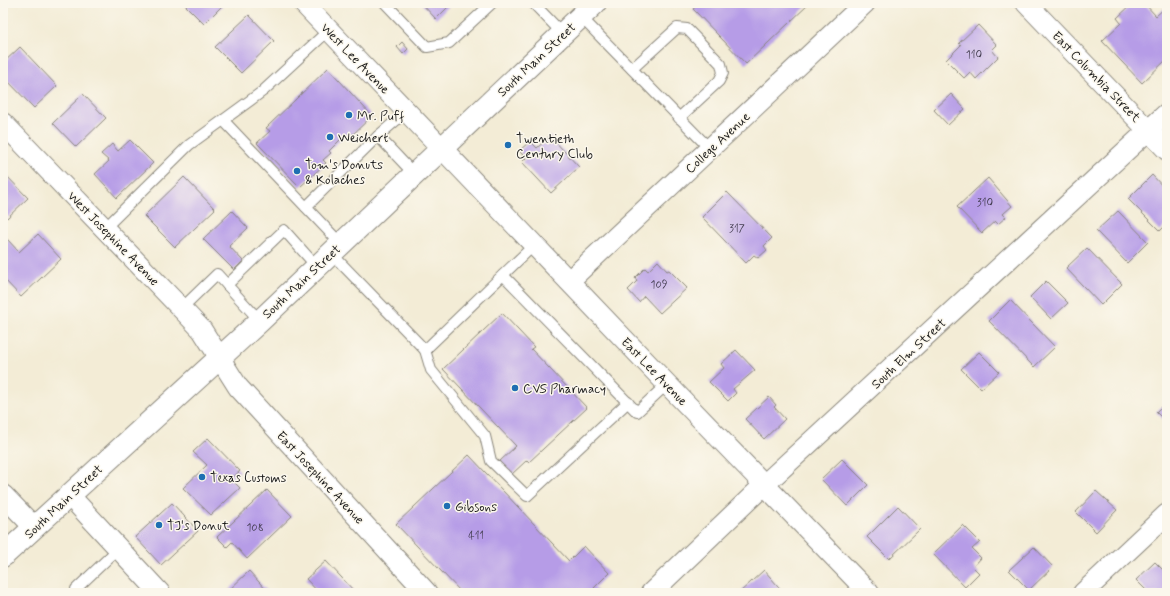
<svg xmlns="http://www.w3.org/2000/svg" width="1170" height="596" viewBox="0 0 1170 596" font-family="Mynerve,sans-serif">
  <rect width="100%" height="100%" fill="#fbf7ec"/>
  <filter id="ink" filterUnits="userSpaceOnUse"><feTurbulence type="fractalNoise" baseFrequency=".025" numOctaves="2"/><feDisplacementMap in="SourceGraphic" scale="8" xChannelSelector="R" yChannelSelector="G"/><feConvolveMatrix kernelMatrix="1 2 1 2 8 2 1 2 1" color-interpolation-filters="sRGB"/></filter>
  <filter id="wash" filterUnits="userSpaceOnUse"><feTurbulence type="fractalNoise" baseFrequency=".012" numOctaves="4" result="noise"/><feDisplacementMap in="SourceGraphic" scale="16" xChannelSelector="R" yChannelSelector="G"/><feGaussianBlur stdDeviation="0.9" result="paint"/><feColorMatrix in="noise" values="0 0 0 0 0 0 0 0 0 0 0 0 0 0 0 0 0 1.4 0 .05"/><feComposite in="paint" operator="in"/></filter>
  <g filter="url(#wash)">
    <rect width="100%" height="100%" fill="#f3ecd6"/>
    <g id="blocks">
      <g fill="#b69ce7">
        <polygon points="187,3 225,3 204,24 185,5"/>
        <polygon points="421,3 452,3 436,19"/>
        <polygon points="700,3 810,3 746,64 693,9"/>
        <polygon points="1133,3 1144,3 1156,16 1167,6 1167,59 1142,83 1102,41 1121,23 1117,18"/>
        <polygon points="249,15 274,41 241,73 215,47"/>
        <polygon points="978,25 997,45 992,50 998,57 976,79 970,72 964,78 946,60 961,45 959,43"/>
        <polygon points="402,42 408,49 403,54 397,47"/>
        <polygon points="20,47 57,86 34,108 3,76 3,63"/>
        <polygon points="328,68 372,116 348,139 345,135 329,151 331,153 323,160 326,163 300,187 257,143 270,131 266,128"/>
        <polygon points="83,94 106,118 76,147 53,123"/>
        <polygon points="951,94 965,109 948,125 934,110"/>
        <polygon points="550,136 579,167 551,193 522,162 526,158 519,151 530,141 537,148"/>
        <polygon points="130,140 153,163 117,198 95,174 109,161 101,154 112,144 118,151"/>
        <polygon points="3,172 28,198 7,218 3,214"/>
        <polygon points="1152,175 1167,191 1167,224 1160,231 1128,199"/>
        <polygon points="184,177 215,209 175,247 144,216"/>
        <polygon points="988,178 1012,206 1003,214 1006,217 998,224 995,221 982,233 957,207"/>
        <polygon points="727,192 772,238 764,246 767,250 758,258 754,255 746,263 702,217"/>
        <polygon points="232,211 248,228 229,246 243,261 234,270 203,239"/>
        <polygon points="1118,211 1148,242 1127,263 1096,231"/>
        <polygon points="38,234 61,259 21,297 3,278 3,243 7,239 19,252"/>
        <polygon points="1087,248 1122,284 1101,305 1066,268"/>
        <polygon points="658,261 667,271 669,270 687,288 660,313 644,296 639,302 628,290 637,281 635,278 645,268 648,271"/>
        <polygon points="1046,281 1068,303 1051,319 1030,297"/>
        <polygon points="1010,300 1055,347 1034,367 989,321"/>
        <polygon points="502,313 534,347 531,349 587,408 529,462 527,460 511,475 499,462 516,446 443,369"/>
        <polygon points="736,350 755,370 733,389 736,393 728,401 709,382 724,368 721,364"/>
        <polygon points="979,352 999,372 981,389 961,369"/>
        <polygon points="769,397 776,405 774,407 785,419 764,439 745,419"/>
        <polygon points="1167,401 1167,423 1156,412"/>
        <polygon points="208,438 240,471 231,479 240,488 211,515 183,488 207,465 193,452"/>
        <polygon points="469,455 569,561 584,546 609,573 594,588 599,593 462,593 396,524"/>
        <polygon points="842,459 868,485 847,506 821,479"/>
        <polygon points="267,490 292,516 247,559 232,542 227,547 217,537"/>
        <polygon points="1096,491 1117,510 1096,532 1076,512"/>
        <polygon points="172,503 198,531 161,565 135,537"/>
        <polygon points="898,506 920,529 889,559 867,537"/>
        <polygon points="963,525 980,542 972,549 981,558 973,567 979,573 965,587 933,554"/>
        <polygon points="1034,547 1053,567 1029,590 1009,570"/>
        <polygon points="326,561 356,593 319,593 306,579"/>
        <polygon points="1155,562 1167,574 1167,593 1149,593 1136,580"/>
        <polygon points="764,570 784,593 739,593"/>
        <polygon points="249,571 269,593 226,593"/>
      </g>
    </g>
  </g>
  <g filter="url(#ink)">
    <use href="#blocks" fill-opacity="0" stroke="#888479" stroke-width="1"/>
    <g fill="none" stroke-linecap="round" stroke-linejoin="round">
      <defs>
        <g id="lane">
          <polyline points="385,3 427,47 449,43 492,3"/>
          <polyline points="533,3 563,34"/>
          <polyline points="581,17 710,149"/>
          <polyline points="632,69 677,28 687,29 721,64 723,73 719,81 679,118"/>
          <polyline points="223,120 341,244"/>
          <polyline points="378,136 407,111"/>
          <polyline points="306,207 378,136 414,174"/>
          <polyline points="105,228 189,145 263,91 329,30"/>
          <polyline points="331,253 425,350 534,245"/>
          <polyline points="503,275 637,412 667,384"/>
          <polyline points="227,285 284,230 317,267"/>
          <polyline points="182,308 217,274 260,321"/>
          <polyline points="425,350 431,370 485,436 491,461 527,496 628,402"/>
          <polyline points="81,593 76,589 119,548"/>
        </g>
        <g id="street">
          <polyline points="303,3 667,384 869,593"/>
          <polyline points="1026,3 1167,150"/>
          <polyline points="3,123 202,330 238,387 427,593"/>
          <polyline points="569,281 865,3"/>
          <polyline points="3,495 34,527"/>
          <polyline points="69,495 160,593"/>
          <polyline points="651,593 764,485 1167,113"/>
          <polyline points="1083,593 1167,514"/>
        </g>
        <polyline id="primary" points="3,556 260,321 595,3"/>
      </defs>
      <use href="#lane" stroke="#888479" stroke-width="12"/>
      <use href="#street" stroke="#888479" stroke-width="22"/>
      <use href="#primary" stroke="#888479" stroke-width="24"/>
      <use href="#lane" stroke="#fff" stroke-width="10"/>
      <use href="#street" stroke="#fff" stroke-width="20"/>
      <use href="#primary" stroke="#fff" stroke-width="22"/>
    </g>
  </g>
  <g fill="#1f6fb2" stroke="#fbf7ec" stroke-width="1.5">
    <circle cx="349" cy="115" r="4"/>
    <circle cx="330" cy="137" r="4"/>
    <circle cx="508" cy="145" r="4"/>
    <circle cx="297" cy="171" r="4"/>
    <circle cx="515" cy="388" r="4"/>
    <circle cx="202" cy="477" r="4"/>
    <circle cx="447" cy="506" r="4"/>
    <circle cx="159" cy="525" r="4"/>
  </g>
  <g text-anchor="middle" stroke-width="3" stroke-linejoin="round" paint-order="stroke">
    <g font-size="11" fill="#423c4f">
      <text x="974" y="58">110</text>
      <text x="985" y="206">310</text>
      <text x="737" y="232">317</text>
      <text x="659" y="288">109</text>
      <text x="255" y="531">108</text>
      <text x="476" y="539">411</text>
    </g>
    <g font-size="13" fill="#1c1c1c" stroke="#fbf7ec">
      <text transform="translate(356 58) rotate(46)" y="5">West Lee Avenue</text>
      <text transform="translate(536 59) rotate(-43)" y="5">South Main Street</text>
      <text transform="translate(1097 76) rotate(46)" y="5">East Columbia Street</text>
      <text transform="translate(717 142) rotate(-43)" y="5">College Avenue</text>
      <text transform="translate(114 238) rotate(46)" y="5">West Josephine Avenue</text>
      <text transform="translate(301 281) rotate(-43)" y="5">South Main Street</text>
      <text transform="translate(908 353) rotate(-43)" y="5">South Elm Street</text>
      <text transform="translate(655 371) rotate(46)" y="5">East Lee Avenue</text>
      <text transform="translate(321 477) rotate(47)" y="5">East Josephine Avenue</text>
      <text transform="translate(63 501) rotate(-43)" y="5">South Main Street</text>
    </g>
    <g font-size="13" fill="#1c1c1c" stroke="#fbf7ec" text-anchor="start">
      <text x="357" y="120">Mr. Puff</text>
      <text x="338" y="142">Weichert</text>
      <text x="516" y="143">Twentieth<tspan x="516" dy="15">Century Club</tspan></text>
      <text x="305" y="169">Tom's Donuts<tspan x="305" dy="15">&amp; Kolaches</tspan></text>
      <text x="523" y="393">CVS Pharmacy</text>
      <text x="210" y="482">Texas Customs</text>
      <text x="455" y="511">Gibsons</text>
      <text x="167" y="530">TJ's Donut</text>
    </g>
  </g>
  <rect width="1170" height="596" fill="none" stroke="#fbf7ec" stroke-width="16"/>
</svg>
